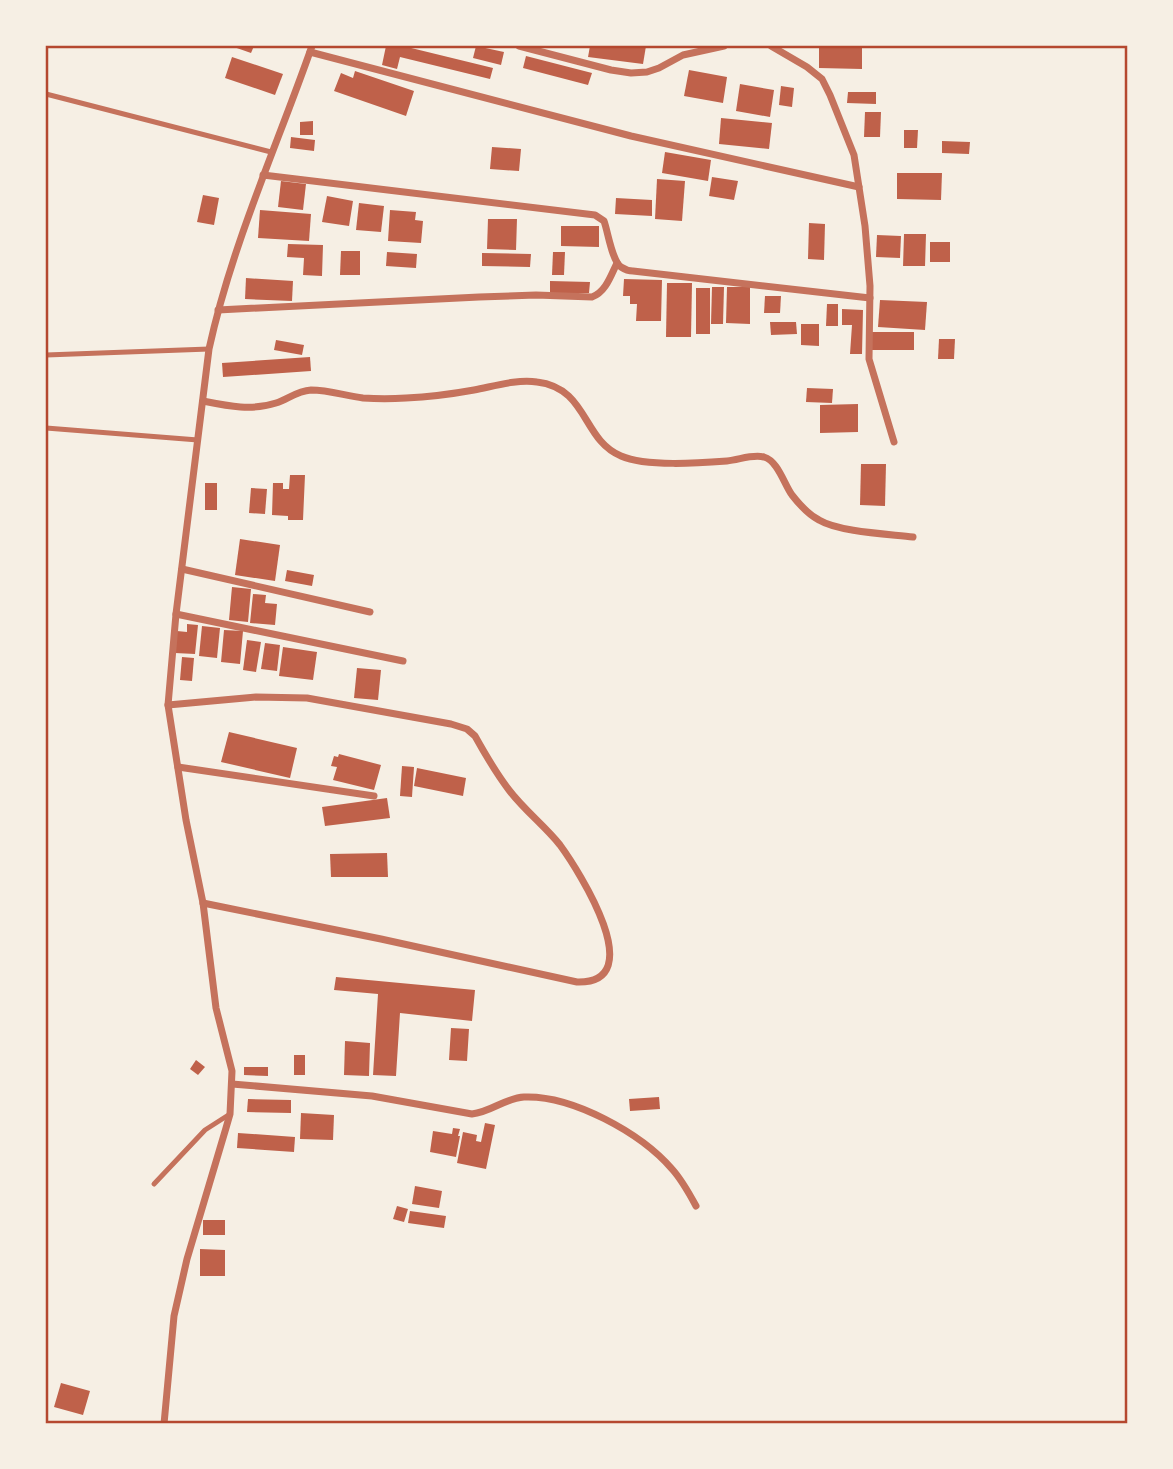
<svg xmlns="http://www.w3.org/2000/svg" width="1173" height="1469" viewBox="0 0 1173 1469" font-family="'Sofia Sans Condensed',sans-serif">
  <rect width="100%" height="100%" fill="#f6efe4"/>
  <g fill="#bf614a">
    <polygon points="231,46 254,46 251,53"/>
    <polygon points="386,46 403,46 493,68 490,79 400,57 397,69 382,65"/>
    <polygon points="476,46 504,52 501,65 473,58"/>
    <polygon points="590,46 646,46 643,64 588,57"/>
    <polygon points="819,47 862,47 862,69 819,68"/>
    <polygon points="526,56 592,73 588,85 523,68"/>
    <polygon points="232,57 283,74 275,95 225,78"/>
    <polygon points="689,70 727,77 723,103 684,96"/>
    <polygon points="355,71 414,91 406,116 334,91 341,73 353,78"/>
    <polygon points="740,84 774,90 770,117 736,111"/>
    <polygon points="781,86 794,88 792,107 779,105"/>
    <polygon points="848,92 876,92 876,104 847,103"/>
    <polygon points="865,112 881,112 880,137 864,137"/>
    <polygon points="721,118 772,123 769,149 719,144"/>
    <polygon points="313,121 313,135 300,135 300,122"/>
    <polygon points="904,130 918,130 917,148 904,148"/>
    <polygon points="291,137 315,140 314,151 290,148"/>
    <polygon points="942,141 970,142 969,154 942,153"/>
    <polygon points="492,147 521,149 519,171 490,169"/>
    <polygon points="665,152 711,160 708,181 662,173"/>
    <polygon points="897,173 942,173 941,200 897,199"/>
    <polygon points="712,177 738,181 734,200 709,196"/>
    <polygon points="657,179 685,181 682,221 655,219"/>
    <polygon points="281,181 306,184 303,210 278,207"/>
    <polygon points="203,195 219,198 214,225 197,222"/>
    <polygon points="327,196 353,201 349,226 322,222"/>
    <polygon points="616,198 652,200 652,216 615,214"/>
    <polygon points="359,203 384,206 381,232 356,230"/>
    <polygon points="260,210 311,214 309,241 258,238"/>
    <polygon points="390,210 416,212 415,220 423,221 421,243 388,241"/>
    <polygon points="488,219 517,219 516,250 487,249"/>
    <polygon points="809,223 825,224 824,260 808,259"/>
    <polygon points="561,226 599,226 599,247 561,246"/>
    <polygon points="904,234 926,234 925,266 903,266"/>
    <polygon points="877,235 901,236 900,258 876,257"/>
    <rect x="930" y="242" width="20" height="20"/>
    <polygon points="288,244 323,245 322,276 303,275 304,258 287,257"/>
    <polygon points="341,251 360,251 360,275 340,275"/>
    <polygon points="387,252 417,254 416,268 386,266"/>
    <polygon points="553,252 565,252 564,275 552,275"/>
    <polygon points="482,253 531,254 530,267 482,266"/>
    <polygon points="246,278 293,281 292,301 245,299"/>
    <polygon points="624,279 662,280 661,321 636,321 637,304 630,304 630,296 623,296"/>
    <polygon points="550,281 590,282 589,293 550,293"/>
    <polygon points="667,283 692,283 691,337 666,337"/>
    <polygon points="712,287 724,287 723,324 711,324"/>
    <polygon points="727,287 750,287 750,324 726,323"/>
    <rect x="696" y="288" width="14" height="46"/>
    <polygon points="765,296 781,296 780,313 764,313"/>
    <polygon points="880,300 927,302 925,330 878,327"/>
    <polygon points="827,304 838,304 838,326 826,326"/>
    <polygon points="842,309 863,310 862,354 850,354 852,325 842,325"/>
    <polygon points="770,322 796,322 797,334 771,335"/>
    <polygon points="801,324 819,324 819,346 801,345"/>
    <rect x="872" y="332" width="42" height="18"/>
    <polygon points="939,339 955,339 954,359 938,359"/>
    <polygon points="276,340 304,345 302,355 274,350"/>
    <polygon points="310,357 311,371 223,377 222,363"/>
    <polygon points="807,388 833,389 832,403 806,402"/>
    <polygon points="858,404 858,432 820,433 820,405"/>
    <polygon points="861,464 886,464 885,506 860,505"/>
    <polygon points="290,475 305,475 303,520 288,520 288,516 272,515 273,483 283,483 283,489 289,489"/>
    <rect x="205" y="483" width="12" height="27"/>
    <polygon points="251,488 267,489 265,514 249,513"/>
    <polygon points="240,539 280,545 275,581 235,575"/>
    <polygon points="287,570 314,575 312,586 285,581"/>
    <polygon points="232,587 251,589 248,622 229,620"/>
    <polygon points="253,594 266,595 265,603 277,604 275,625 250,623"/>
    <polygon points="187,624 198,625 195,654 175,653 177,631 187,632"/>
    <polygon points="202,626 220,628 217,658 199,656"/>
    <polygon points="224,630 243,631 240,664 221,662"/>
    <polygon points="247,640 261,642 256,672 243,670"/>
    <polygon points="265,643 280,645 277,671 261,669"/>
    <polygon points="283,647 317,652 313,680 279,676"/>
    <polygon points="182,657 194,658 192,681 180,680"/>
    <polygon points="357,668 381,670 378,700 354,698"/>
    <polygon points="229,732 297,748 290,778 221,762"/>
    <polygon points="339,754 381,765 374,790 333,780 337,767 331,766 334,756 338,757"/>
    <polygon points="402,766 414,767 412,797 400,796"/>
    <polygon points="417,768 466,778 463,796 414,786"/>
    <polygon points="387,798 390,818 325,826 322,807"/>
    <polygon points="387,853 388,877 331,877 330,854"/>
    <polygon points="336,977 475,990 472,1021 400,1013 396,1076 373,1075 378,994 334,990"/>
    <polygon points="451,1028 469,1029 467,1061 449,1060"/>
    <polygon points="345,1041 370,1043 369,1076 344,1075"/>
    <rect x="294" y="1055" width="11" height="20"/>
    <polygon points="196,1060 205,1067 198,1075 190,1069"/>
    <polygon points="244,1067 268,1067 268,1076 244,1075"/>
    <polygon points="659,1097 660,1109 630,1111 629,1099"/>
    <polygon points="248,1099 291,1100 291,1113 247,1112"/>
    <polygon points="301,1113 334,1115 333,1140 300,1139"/>
    <polygon points="485,1123 495,1125 486,1169 457,1163 463,1132 477,1135 476,1141 481,1142"/>
    <polygon points="453,1128 460,1129 458,1136 460,1136 456,1157 430,1152 433,1131 452,1134"/>
    <polygon points="238,1133 295,1137 294,1152 237,1148"/>
    <polygon points="415,1186 442,1191 439,1208 412,1204"/>
    <polygon points="397,1206 408,1209 404,1222 393,1219"/>
    <polygon points="410,1211 446,1216 444,1228 408,1223"/>
    <rect x="203" y="1220" width="22" height="15"/>
    <polygon points="200,1249 225,1250 225,1276 200,1276"/>
    <polygon points="61,1383 90,1391 83,1415 54,1407"/>
  </g>
  <g fill="none" stroke-linecap="round" stroke-linejoin="round">
    <g stroke="#c5725c" stroke-width="5">
      <polyline points="46,94 271,152"/>
      <polyline points="46,355 209,349"/>
      <polyline points="46,428 198,440"/>
      <polyline points="154,1184 205,1130 230,1114"/>
    </g>
    <g stroke="#c5725c" stroke-width="7">
      <polyline points="519,46 611,70 631,73 647,72 659,68 683,55 724,46"/>
      <polyline points="771,46 807,67 822,79 830,95 854,155 865,226 870,286 869,359 894,442"/>
      <polyline points="310,52 631,136 859,187"/>
      <path d="M263,175L595,215L604,221C608,232 612,261 621,267C624,269 630,271 633,271L870,298"/>
      <path d="M218,310L479,297L536,295L592,297C606,292 611,275 617,263"/>
      <path d="M203,401C228,406 252,411 276,403C288,399 297,391 311,390C329,390 346,396 363,398C377,399 392,399 406,398C429,397 452,394 474,390C495,386 517,379 537,382C588,388 582,440 621,456C646,467 700,463 727,461C739,460 752,454 764,457C778,461 784,484 792,495C799,504 809,515 819,520C839,532 888,534 913,537"/>
      <polyline points="182,569 370,612"/>
      <polyline points="176,614 403,661"/>
      <path d="M168,705L256,697L307,698L451,724L467,729L475,736C485,754 496,773 509,790C524,810 545,826 560,845C579,871 651,984 577,982L381,939L203,903"/>
      <polyline points="178,767 374,796"/>
      <path d="M232,1084L372,1096L472,1114C491,1112 505,1098 524,1097C572,1095 641,1133 672,1169C682,1180 689,1193 696,1206"/>
      <path d="M164,1424L174,1316L187,1259L226,1128L230,1114L232,1071L216,1008L203,903L186,820L168,705L176,614L209,349C232,244 277,146 312,46"/>
    </g>
  </g>
  <rect width="1173" height="1469" fill="none" stroke="#f6efe4" stroke-width="94"/>
  <rect x="47" y="47" width="1079" height="1375" fill="none" stroke="#b5482f" stroke-width="2.5"/>
</svg>
